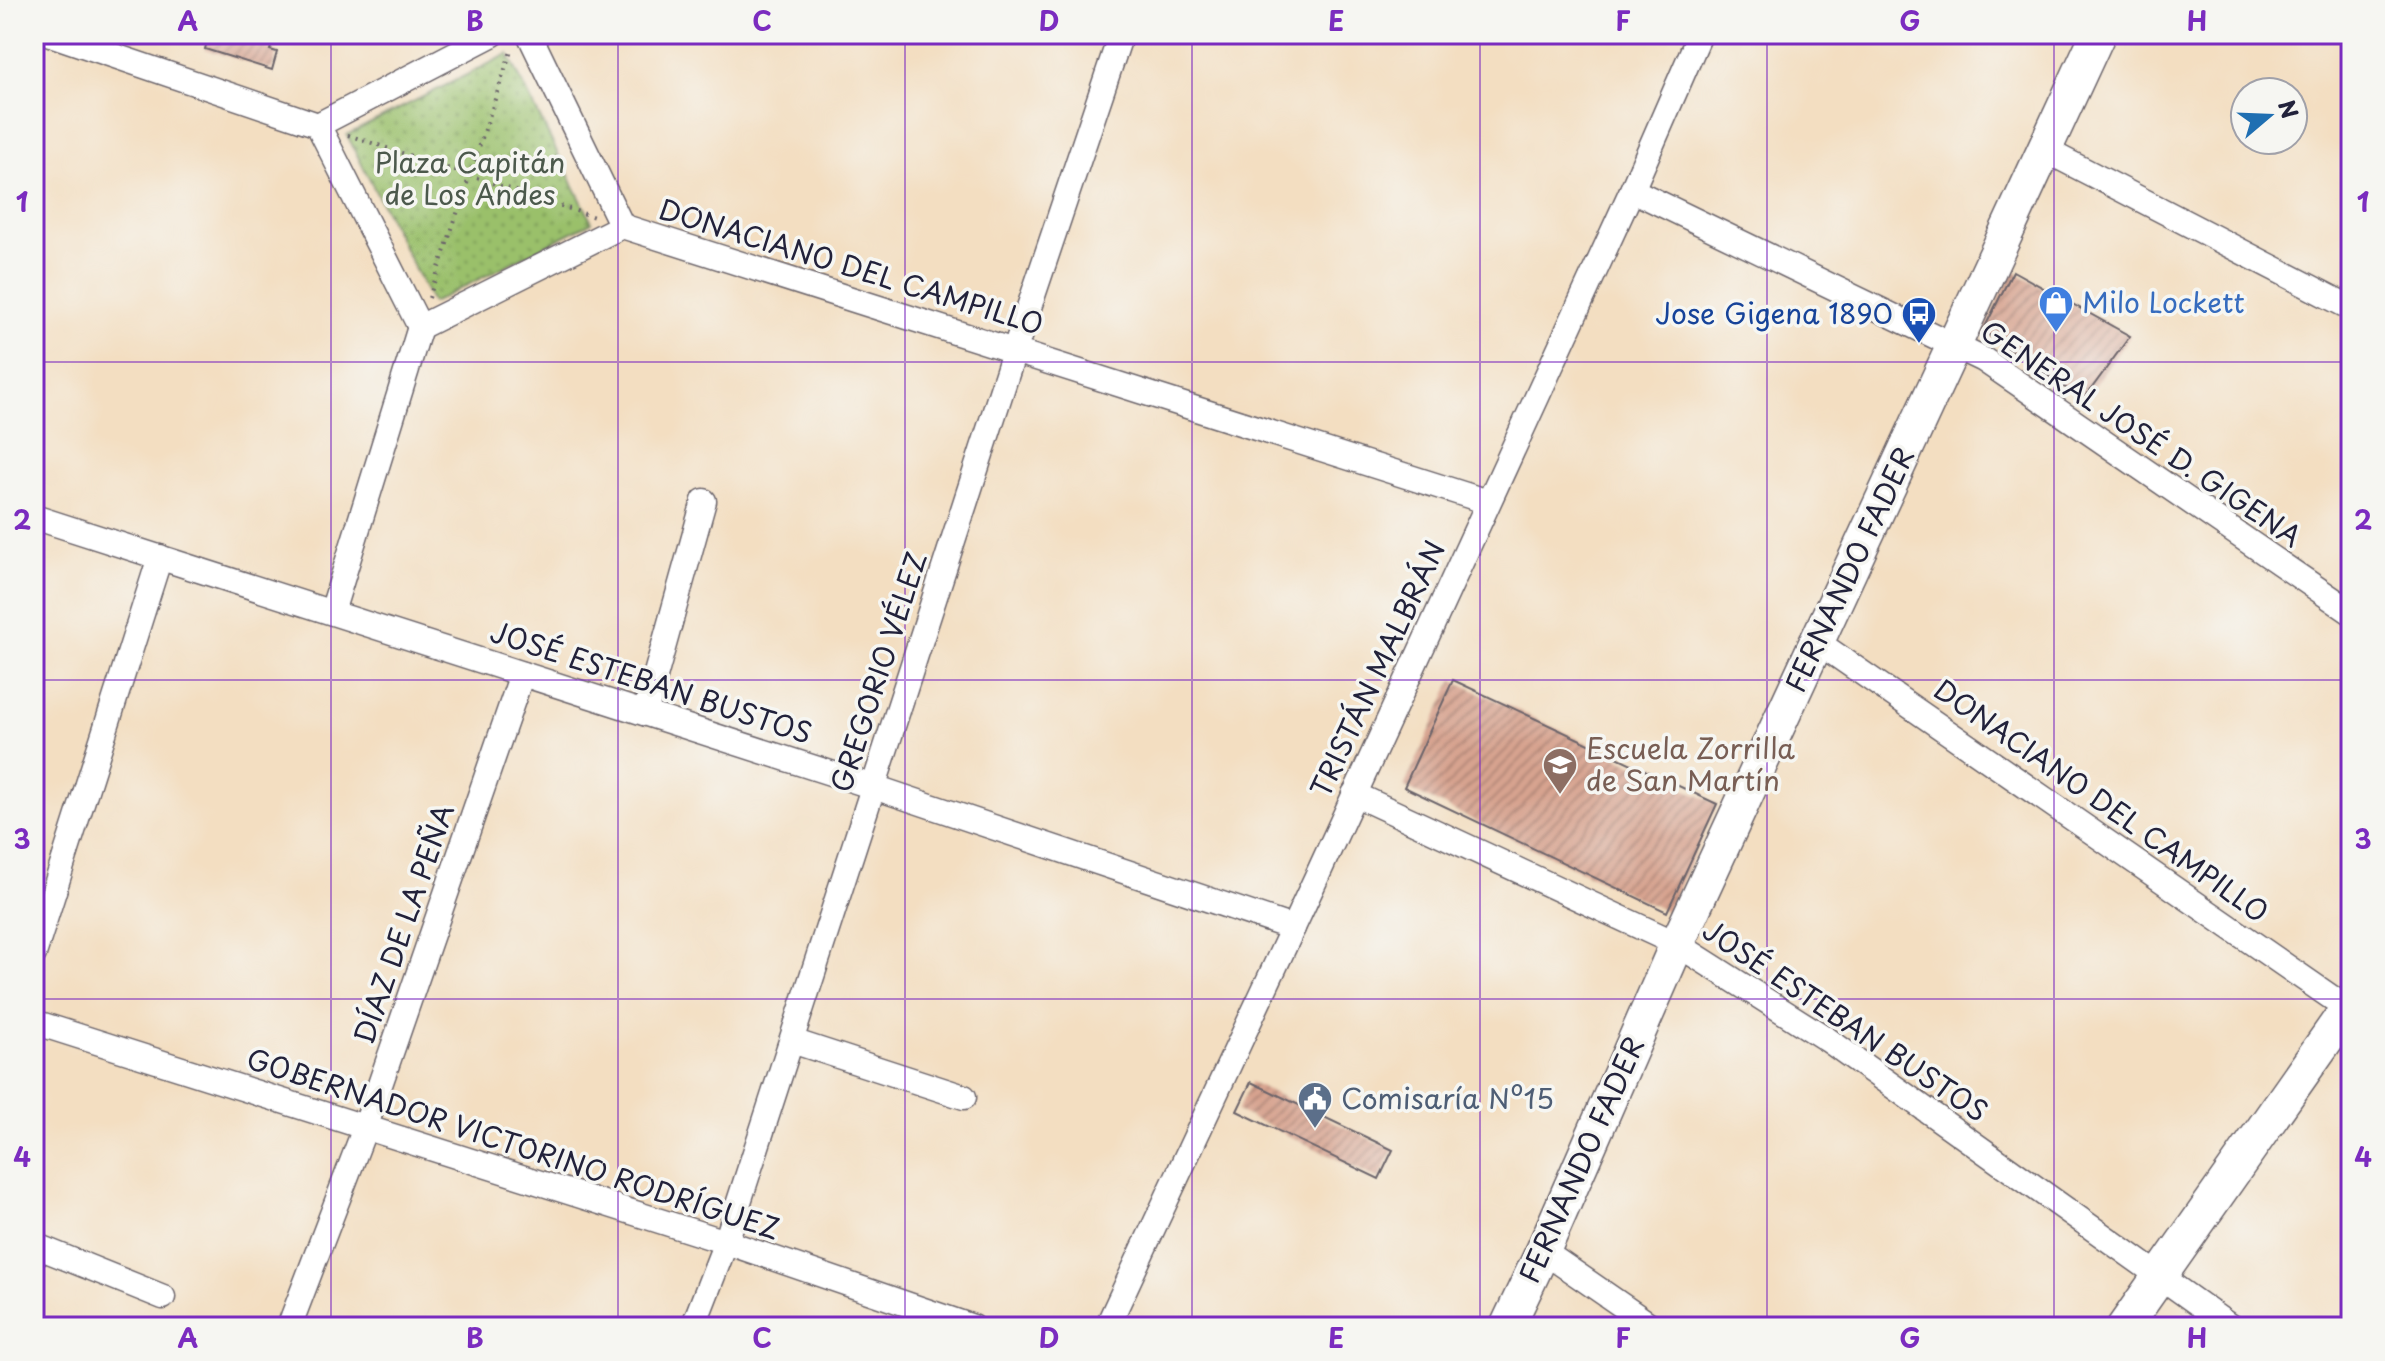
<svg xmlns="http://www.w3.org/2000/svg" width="2385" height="1361" viewBox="0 0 2385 1361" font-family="'Playpen Sans',sans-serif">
  <defs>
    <pattern id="green-dots" width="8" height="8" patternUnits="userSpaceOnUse" patternTransform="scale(2)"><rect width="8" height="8" fill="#9ac06b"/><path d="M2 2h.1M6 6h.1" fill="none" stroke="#7d9c59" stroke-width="1.8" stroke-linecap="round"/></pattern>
    <pattern id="building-hatch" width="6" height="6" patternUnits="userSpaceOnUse" patternTransform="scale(2)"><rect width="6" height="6" fill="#d7a38f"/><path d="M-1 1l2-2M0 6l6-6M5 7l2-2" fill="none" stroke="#ae8476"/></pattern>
  </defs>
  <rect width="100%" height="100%" fill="#f6f6f2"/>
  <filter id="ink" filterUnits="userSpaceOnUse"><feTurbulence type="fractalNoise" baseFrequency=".0125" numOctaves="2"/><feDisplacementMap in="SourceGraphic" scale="16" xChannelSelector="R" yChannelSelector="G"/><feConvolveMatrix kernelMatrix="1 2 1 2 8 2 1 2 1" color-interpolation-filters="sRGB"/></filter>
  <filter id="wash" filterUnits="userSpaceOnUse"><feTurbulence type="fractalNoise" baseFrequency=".006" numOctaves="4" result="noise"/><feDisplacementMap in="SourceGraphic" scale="32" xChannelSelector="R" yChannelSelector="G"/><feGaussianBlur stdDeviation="1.8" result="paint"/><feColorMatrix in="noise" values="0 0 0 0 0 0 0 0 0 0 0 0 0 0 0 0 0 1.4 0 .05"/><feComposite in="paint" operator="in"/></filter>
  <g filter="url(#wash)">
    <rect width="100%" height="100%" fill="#f3dec1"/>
    <polygon fill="url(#green-dots)" stroke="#5e7153" stroke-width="2" points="508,54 592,222 432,303 347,135"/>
    <g id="blocks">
      <g fill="url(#building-hatch)">
        <polygon points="209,34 275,34 270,50 277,52 272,70 205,49"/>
        <polygon points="2013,271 2130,336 2083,400 1983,331"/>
        <polygon points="1453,680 1717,804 1667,912 1404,787"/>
        <polygon points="1251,1082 1393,1150 1379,1179 1237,1111"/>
      </g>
    </g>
  </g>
  <g filter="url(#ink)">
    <use href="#blocks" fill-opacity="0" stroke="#6b646a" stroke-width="2"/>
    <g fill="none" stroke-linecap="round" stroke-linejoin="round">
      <defs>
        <g id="minor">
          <polyline points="50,34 318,125 420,327 622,226 1488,502"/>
          <polyline points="529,34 622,226"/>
          <polyline points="318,125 493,34"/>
          <polyline points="2045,150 2351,308"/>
          <polyline points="1632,190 1984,360 2351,612"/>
          <polyline points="34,517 874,787 1293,928"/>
          <polyline points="332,612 420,327"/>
          <polyline points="1816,641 2351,1011"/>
          <polyline points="645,713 704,501"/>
          <polyline points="1354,794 1677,944 1828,1040 2231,1327"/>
          <polyline points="34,954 160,557"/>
          <polyline points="34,1022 726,1242 973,1327"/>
          <polyline points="792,1041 964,1097"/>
          <polyline points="34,1245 163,1297"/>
          <polyline points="1543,1251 1653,1327"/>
          <polyline points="289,1327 365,1128 522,674"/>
          <polyline points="693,1327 726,1242 1015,349 1121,34"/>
          <polyline points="1107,1327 1318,874 1632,190 1700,34"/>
        </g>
        <g id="secondary">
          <polyline points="1507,1327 1543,1251 1677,944 2098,34"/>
          <polyline points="2124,1327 2351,1004"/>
        </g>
      </defs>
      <use href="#minor" stroke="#6b646a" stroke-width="27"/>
      <use href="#secondary" stroke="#6b646a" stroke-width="37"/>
      <g stroke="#6b646a" stroke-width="4" stroke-dasharray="2 6" stroke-linecap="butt">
        <polyline points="348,135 594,217"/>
        <polyline points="429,298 512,48"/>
      </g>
      <use href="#minor" stroke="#fff" stroke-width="24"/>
      <use href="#secondary" stroke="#fff" stroke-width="34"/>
    </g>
  </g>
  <path fill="none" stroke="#7b2cbf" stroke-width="2" stroke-opacity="0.55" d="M331,34V1327M618,34V1327M905,34V1327M1192,34V1327M1480,34V1327M1767,34V1327M2054,34V1327M34,362H2351M34,680H2351M34,999H2351"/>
  <defs>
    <symbol id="shop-pin" viewBox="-11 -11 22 30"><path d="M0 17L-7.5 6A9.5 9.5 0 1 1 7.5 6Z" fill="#3f7fe0" stroke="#f6f6f2"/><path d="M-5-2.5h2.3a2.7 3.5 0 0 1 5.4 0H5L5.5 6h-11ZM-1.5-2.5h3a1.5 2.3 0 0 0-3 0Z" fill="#fff"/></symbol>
    <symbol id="bus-pin" viewBox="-11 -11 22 30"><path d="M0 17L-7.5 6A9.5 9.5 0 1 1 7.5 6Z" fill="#1a4fb4" stroke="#f6f6f2"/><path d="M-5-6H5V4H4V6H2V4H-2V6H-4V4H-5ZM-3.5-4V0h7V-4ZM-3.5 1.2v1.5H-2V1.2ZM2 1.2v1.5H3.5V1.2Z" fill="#fff"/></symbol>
    <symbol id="school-pin" viewBox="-11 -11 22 30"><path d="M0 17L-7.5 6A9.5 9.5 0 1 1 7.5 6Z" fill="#8d6e63" stroke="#f6f6f2"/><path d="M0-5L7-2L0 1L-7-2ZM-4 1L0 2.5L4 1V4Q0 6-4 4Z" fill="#fff"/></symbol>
    <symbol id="civic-pin" viewBox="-11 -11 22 30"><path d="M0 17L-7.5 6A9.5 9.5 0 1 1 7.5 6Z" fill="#5c6f8a" stroke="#f6f6f2"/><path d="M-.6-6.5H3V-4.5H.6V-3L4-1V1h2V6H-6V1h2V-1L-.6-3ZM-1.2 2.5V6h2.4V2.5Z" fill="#fff"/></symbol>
  </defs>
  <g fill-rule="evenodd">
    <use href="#shop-pin" x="2036" y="283" width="40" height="54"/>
    <use href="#bus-pin" x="1899" y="294" width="40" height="54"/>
    <use href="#school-pin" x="1540" y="745" width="40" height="54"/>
    <use href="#civic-pin" x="1295" y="1079" width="40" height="54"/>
  </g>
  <g text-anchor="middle" stroke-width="7" stroke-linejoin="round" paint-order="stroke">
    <g font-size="28" fill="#4c594c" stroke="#f6f6f2">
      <text x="470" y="173">Plaza Capitán<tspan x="470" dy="32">de Los Andes</tspan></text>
    </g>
    <g font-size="28" fill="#22223b" stroke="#f6f6f2">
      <text transform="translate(851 267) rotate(17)" y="10">DONACIANO DEL CAMPILLO</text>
      <text transform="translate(2141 434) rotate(34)" y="10">GENERAL JOSÉ D. GIGENA</text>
      <text transform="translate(1850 570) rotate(-65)" y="10">FERNANDO FADER</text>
      <text transform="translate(1378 669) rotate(-65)" y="10">TRISTÁN MALBRÁN</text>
      <text transform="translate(879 672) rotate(-72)" y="10">GREGORIO VÉLEZ</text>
      <text transform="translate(651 683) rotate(18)" y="10">JOSÉ ESTEBAN BUSTOS</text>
      <text transform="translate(2101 801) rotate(35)" y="10">DONACIANO DEL CAMPILLO</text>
      <text transform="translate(404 924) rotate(-71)" y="10">DÍAZ DE LA PEÑA</text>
      <text transform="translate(1845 1021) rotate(34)" y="10">JOSÉ ESTEBAN BUSTOS</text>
      <text transform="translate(513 1144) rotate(18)" y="10">GOBERNADOR VICTORINO RODRÍGUEZ</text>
      <text transform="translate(1582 1160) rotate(-66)" y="10">FERNANDO FADER</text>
    </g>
    <g font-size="28" fill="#366cbe" stroke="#f6f6f2" text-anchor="start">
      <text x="2082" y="313">Milo Lockett</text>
    </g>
    <g font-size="28" fill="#164399" stroke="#f6f6f2" text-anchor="end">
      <text x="1893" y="324">Jose Gigena 1890</text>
    </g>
    <g font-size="28" fill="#785e54" stroke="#f6f6f2" text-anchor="start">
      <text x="1586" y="759">Escuela Zorrilla<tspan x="1586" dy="32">de San Martín</tspan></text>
    </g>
    <g font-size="28" fill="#4e5e75" stroke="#f6f6f2" text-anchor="start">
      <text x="1341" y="1109">Comisaría Nº15</text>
    </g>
  </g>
  <rect width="2385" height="1361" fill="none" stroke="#f6f6f2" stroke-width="88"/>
  <g transform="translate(2269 116) rotate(71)"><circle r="38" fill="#f6f6f2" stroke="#a1a1a9" stroke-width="2"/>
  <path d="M0-6L14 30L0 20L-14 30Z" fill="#1f6fb2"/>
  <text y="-12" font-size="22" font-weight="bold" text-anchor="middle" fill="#22223b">N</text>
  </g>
  <rect x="44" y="44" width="2297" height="1273" fill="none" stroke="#7b2cbf" stroke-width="3"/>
  <g font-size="26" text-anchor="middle" font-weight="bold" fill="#7b2cbf">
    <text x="188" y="31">A</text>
    <text x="475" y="31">B</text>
    <text x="762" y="31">C</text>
    <text x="1049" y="31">D</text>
    <text x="1336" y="31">E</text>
    <text x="1623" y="31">F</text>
    <text x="1910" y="31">G</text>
    <text x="2197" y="31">H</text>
    <text x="22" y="212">1</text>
    <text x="2363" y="212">1</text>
    <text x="22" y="530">2</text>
    <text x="2363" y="530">2</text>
    <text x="22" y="849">3</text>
    <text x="2363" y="849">3</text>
    <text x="22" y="1167">4</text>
    <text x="2363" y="1167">4</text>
    <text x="188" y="1348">A</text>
    <text x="475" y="1348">B</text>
    <text x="762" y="1348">C</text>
    <text x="1049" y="1348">D</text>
    <text x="1336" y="1348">E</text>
    <text x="1623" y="1348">F</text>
    <text x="1910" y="1348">G</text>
    <text x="2197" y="1348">H</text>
  </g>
</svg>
